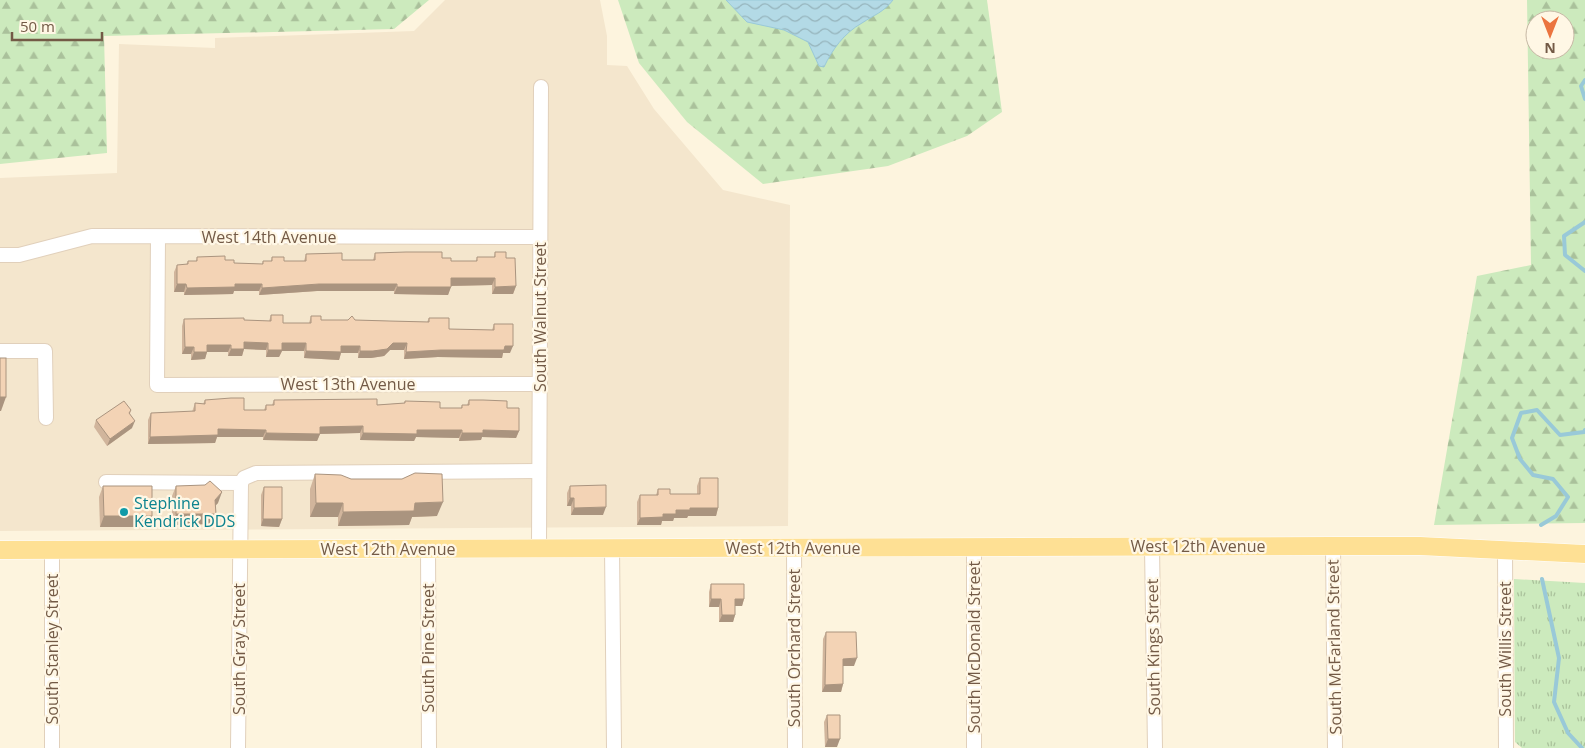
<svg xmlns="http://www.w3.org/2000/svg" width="1585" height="748" viewBox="0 0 1585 748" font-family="'Open Sans',sans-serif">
  <defs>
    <pattern id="forest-firs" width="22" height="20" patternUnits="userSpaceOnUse" patternTransform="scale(1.25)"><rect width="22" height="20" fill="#cceabd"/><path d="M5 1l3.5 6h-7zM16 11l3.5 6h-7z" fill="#aac19b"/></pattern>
    <pattern id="park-tufts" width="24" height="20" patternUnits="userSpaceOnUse" patternTransform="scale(1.25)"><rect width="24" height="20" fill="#cceabd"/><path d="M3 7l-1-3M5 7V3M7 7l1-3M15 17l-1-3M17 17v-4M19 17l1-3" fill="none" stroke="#aac19b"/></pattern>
    <pattern id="water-waves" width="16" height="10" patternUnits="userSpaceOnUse" patternTransform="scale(1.25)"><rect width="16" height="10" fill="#b3dae6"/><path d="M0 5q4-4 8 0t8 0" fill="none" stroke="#96b4bc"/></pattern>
  </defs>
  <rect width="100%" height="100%" fill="#fdf4de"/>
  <polygon fill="#f4e6cd" points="445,0 600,0 607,36 607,65 627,66 654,109 723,190 790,205 788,526 0,531 0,178 117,173 119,44 215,48 215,38 414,31"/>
  <g fill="url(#forest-firs)" fill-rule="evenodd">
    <polygon points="0,0 429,0 394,29 104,36 107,153 0,164"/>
    <polygon points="618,0 987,0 1002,112 967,136 888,166 763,184 687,122 639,63"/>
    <path d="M1527,0H1585V523L1434,525L1477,276L1531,265ZM1535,20H1565V50H1535Z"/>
  </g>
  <polygon fill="url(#park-tufts)" points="1514,579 1585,583 1585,748 1522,748 1515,742"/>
  <path fill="url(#water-waves)" stroke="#99c9d8" d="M726,0H893C884,12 874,15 862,23C844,33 832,50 824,67L819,66L808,42L784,30L747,22Z"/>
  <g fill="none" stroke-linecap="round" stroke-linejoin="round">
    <g stroke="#99c9d8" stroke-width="4">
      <polyline points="1585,80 1581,86 1585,99"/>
      <polyline points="1585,222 1564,236 1565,255 1585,271"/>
      <polyline points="1541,525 1556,516 1568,497 1553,479 1533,475 1520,459 1512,438 1521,413 1537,410 1560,435 1584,432 1585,430"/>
      <polyline points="1542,579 1559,658 1554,702 1568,733 1582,748"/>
    </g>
    <defs>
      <g id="minor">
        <polyline points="158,237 157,385 540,384"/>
        <polyline points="0,255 19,255 92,236 540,237"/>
        <polyline points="0,351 45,351 46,418"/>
        <polyline points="106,482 241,483 238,748"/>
        <polyline points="241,483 244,478 256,473 538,471"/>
        <polyline points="1333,546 1335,748"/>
        <polyline points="539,547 541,87"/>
        <polyline points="612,547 614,748"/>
        <polyline points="974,547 974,748"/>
        <polyline points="1152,547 1155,748"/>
        <polyline points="428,548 429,748"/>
        <polyline points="794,548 795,748"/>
        <polyline points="52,550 52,748"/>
        <polyline points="1505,550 1506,748"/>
      </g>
      <polyline id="major" points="0,550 1333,546 1420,546 1585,554"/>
    </defs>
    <use href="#minor" stroke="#e1d0bb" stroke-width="16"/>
    <use href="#major" stroke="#fff" stroke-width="19"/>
    <use href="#minor" stroke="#fff" stroke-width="14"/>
    <use href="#major" stroke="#fee094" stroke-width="18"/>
  </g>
  <g fill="#d1b59c">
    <polygon points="495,252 506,258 516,286 513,294 492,294 492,285 451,286 448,295 394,294 394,291 317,291 259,295 259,291 234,291 233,294 184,295 184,292 174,292 174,272 177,265 186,265 188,261 196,261 197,257 225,260 234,263 262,264 263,261 271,261 272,257 284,261 304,261 306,254 342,260 373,260 375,253 442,258 451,261 476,261 477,257 494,257"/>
    <polygon points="271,315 283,323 309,323 311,316 321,320 355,320 389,321 427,322 429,318 449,329 492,330 494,324 510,353 503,353 502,358 438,357 404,359 404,350 390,350 384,356 371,358 358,358 358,353 341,353 339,360 304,358 304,351 282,351 279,357 266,357 266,350 244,349 242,356 228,356 228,352 207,352 205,359 191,360 191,354 182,354 182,326 184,319 269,321"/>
    <polygon points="205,400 244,410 264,410 266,405 272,405 274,400 377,405 404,403 405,401 440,408 461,408 462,405 467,405 469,400 507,408 519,431 516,438 482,437 481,440 459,441 459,438 416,437 414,441 360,440 360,433 320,434 317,441 263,440 263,437 217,437 215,443 148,444 148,420 151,413 192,412 195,403 203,404"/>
    <polygon points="131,410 130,414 132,428 107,446 94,427 96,420"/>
    <polygon points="315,474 351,479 437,516 412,517 409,525 338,526 338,517 310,517 310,489"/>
    <polygon points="700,478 718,508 716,516 688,516 687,518 674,518 673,521 662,521 661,525 637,525 637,502 640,495 656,495 658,489 670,494 697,494 697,486"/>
    <polygon points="103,486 152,516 148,527 100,527 99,497"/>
    <polygon points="176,486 218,503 215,506 216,514 212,524 172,525 172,496"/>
    <polygon points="570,486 603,515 571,515 571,506 567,506 567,493"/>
    <polygon points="264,487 282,519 279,527 261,526 261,495"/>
    <polygon points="711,584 744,599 742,606 735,606 735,615 733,622 719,622 719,607 709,607 709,592"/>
    <polygon points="826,632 854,666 843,666 843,684 841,692 822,692 823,639"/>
    <polygon points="827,715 837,747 825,747 824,722"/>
  </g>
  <g fill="#aa947f">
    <polygon points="451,278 495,278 492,285 448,286"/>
    <polygon points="177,284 186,284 184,292 174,292"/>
    <polygon points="235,284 262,284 259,291 234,291 233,294 184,295 187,288"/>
    <polygon points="319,284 397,284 394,291 317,291 259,295 262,288"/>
    <polygon points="516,286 513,294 492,294 495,287"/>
    <polygon points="397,287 451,287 448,295 394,294"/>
    <polygon points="244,342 268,343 266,350 244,349 242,356 228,356 231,349"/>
    <polygon points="282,343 306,343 304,351 282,351 279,357 266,357 268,350"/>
    <polygon points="393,343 407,343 404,350 390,350 384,356 371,358 358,358 360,351"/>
    <polygon points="207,345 231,345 228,352 205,352"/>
    <polygon points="341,346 360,346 358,353 341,353 339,360 304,358 306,351"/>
    <polygon points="505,346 513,346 510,353 503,353 502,358 438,357 404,359 406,352"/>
    <polygon points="185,347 194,347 191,354 182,354"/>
    <polygon points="194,352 207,352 205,359 191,360"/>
    <polygon points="0,397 6,397 1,411 0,411"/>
    <polygon points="135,421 132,428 107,446 110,439"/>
    <polygon points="363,426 360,433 317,434 320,427"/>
    <polygon points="218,429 266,430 263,437 217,437 215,443 148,444 150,437"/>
    <polygon points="417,430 462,430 459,438 416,437 414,441 360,440 363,433"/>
    <polygon points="483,430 519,431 516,438 482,437 481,440 459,441 462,433"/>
    <polygon points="266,433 320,434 317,441 263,440"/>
    <polygon points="222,492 218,503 211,510 215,500"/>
    <polygon points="570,498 574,498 571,506 567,506"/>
    <polygon points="443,502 437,516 412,517 409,525 338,526 343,512 415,503"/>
    <polygon points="316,503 343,503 338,517 310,517"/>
    <polygon points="606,507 603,515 571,515 574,508"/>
    <polygon points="690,508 718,508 716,516 688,516 687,518 674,518 673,521 662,521 661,525 637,525 640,518 663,514 676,510"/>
    <polygon points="176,514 216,514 212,524 172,525"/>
    <polygon points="104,516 152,516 148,527 100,527"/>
    <polygon points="263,519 282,519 279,527 261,526"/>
    <polygon points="711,599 721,599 719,607 709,607"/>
    <polygon points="735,599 744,599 742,606 732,606"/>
    <polygon points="722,615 735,615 733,622 719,622"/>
    <polygon points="857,658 854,666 841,666 843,659"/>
    <polygon points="843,684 841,692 822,692 825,685"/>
    <polygon points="828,739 840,739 837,747 825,747"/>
  </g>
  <g fill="#f3d3b5" stroke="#aa947f">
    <polygon points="406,252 442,252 442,258 451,258 451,261 477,261 477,257 495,257 495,252 506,252 506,258 515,258 516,286 495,287 495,278 451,278 451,287 397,287 397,284 319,284 262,288 262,284 235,284 235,287 187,288 186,284 177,284 177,265 188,264 188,261 197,261 197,257 225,256 225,260 234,260 234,263 263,264 263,261 272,261 272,257 284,257 284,261 306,261 306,254 342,253 342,260 375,260 375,253"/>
    <polygon points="271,315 283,315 283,323 311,323 311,316 321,316 321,320 348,320 352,316 355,320 389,321 429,322 429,318 449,318 449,329 494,330 494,324 513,324 513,346 505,346 504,350 441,350 406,352 407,343 393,343 387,349 373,351 360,351 360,346 341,346 341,352 306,351 306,343 282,343 282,350 268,350 268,343 244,342 244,349 231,349 231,345 207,345 207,352 194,352 194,347 185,347 184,319 244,318 244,320 271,321"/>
    <rect x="0" y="358" width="6" height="39"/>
    <polygon points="231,398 244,398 244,410 266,410 266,405 274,405 274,400 377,399 377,405 405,403 405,401 440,402 440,408 462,408 462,405 469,405 469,400 483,400 507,401 507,408 519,408 519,431 483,430 483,433 462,433 462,430 417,430 417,434 363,433 363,426 320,427 320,434 266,433 266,430 218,429 218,435 150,437 151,413 195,411 195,403 205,404 205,400"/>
    <polygon points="124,401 131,410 129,413 135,421 110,439 96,420"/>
    <polygon points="415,473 442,474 443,502 415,503 414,511 343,512 343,503 316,503 315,474 341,475 351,479 402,479"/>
    <polygon points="700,478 718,478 718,508 690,508 690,510 676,510 676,514 663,514 663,517 640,518 640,495 658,495 658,489 670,489 670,494 700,494"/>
    <polygon points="210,481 222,492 215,500 216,514 176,514 176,486 205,485"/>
    <polygon points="606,485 606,507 574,508 574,498 570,498 570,486"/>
    <polygon points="103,486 152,486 152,516 104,516"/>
    <polygon points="264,487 282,487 282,519 263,519"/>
    <polygon points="711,584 744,584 744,599 735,599 735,615 722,615 721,599 711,599"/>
    <polygon points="826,632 856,632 857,658 843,659 843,684 825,685"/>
    <polygon points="827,715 840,715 840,739 828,739"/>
  </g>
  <circle fill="#0f9aa8" stroke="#fff7e5" stroke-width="2" cx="124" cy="512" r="5"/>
  <g text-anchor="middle" stroke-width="4.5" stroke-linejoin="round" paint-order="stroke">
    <g font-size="16" fill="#735a46" stroke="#fff7e5">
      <text x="269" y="243">West 14th Avenue</text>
      <text transform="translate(540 317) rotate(-90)" y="6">South Walnut Street</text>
      <text x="348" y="390">West 13th Avenue</text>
      <text x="1198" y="552">West 12th Avenue</text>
      <text x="793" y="554">West 12th Avenue</text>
      <text x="388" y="555">West 12th Avenue</text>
      <text transform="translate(974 647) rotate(-90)" y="6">South McDonald Street</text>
      <text transform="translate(1153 647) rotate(-91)" y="6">South Kings Street</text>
      <text transform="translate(1334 647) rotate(-91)" y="6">South McFarland Street</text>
      <text transform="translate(428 648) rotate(-90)" y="6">South Pine Street</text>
      <text transform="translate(794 648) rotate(-90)" y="6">South Orchard Street</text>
      <text transform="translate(52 649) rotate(-90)" y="6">South Stanley Street</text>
      <text transform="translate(239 649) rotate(-90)" y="6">South Gray Street</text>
      <text transform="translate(1505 649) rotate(-90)" y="6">South Willis Street</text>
    </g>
    <g font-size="16" fill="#0d838f" stroke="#fff7e5" text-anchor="start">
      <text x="134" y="509">Stephine<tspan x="134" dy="18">Kendrick DDS</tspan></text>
    </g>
  </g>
  <g transform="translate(1550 35) rotate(180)"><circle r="24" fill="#fff7e5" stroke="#c7b8a5"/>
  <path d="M0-4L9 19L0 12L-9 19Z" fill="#eb743f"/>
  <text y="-8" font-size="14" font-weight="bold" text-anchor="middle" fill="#735a46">N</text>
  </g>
  <path d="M12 32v8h90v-8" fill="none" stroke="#735a46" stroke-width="2.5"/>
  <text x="20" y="32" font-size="15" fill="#735a46" stroke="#fff7e5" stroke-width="4" paint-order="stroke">50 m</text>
</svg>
